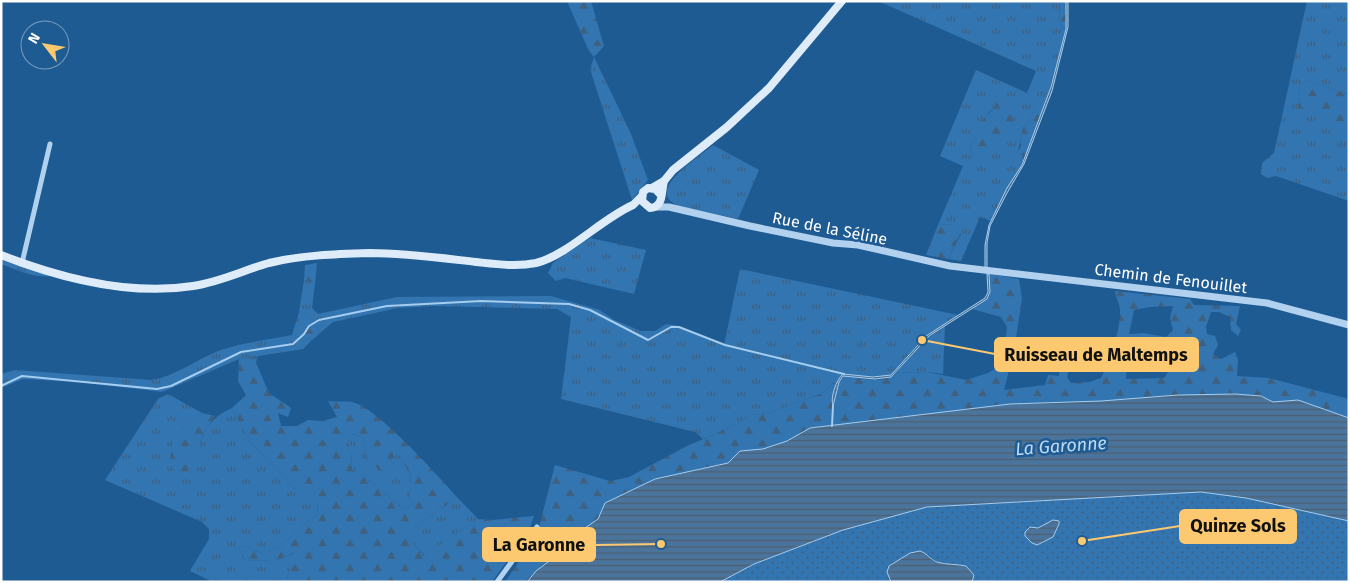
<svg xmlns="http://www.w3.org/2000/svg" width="1350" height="583" viewBox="0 0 1350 583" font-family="'Fira Sans',sans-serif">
  <defs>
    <pattern id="grass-tufts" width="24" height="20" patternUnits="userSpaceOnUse" patternTransform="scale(1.25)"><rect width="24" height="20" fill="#3275b1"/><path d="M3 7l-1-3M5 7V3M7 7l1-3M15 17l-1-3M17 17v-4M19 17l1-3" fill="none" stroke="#3f607e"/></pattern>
    <pattern id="forest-firs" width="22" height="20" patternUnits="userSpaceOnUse" patternTransform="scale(1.25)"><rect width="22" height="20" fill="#3275b1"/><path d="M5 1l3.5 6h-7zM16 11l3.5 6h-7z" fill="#3f607e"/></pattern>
    <pattern id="park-dots" width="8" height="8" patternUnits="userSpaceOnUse" patternTransform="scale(1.25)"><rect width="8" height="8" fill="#3275b1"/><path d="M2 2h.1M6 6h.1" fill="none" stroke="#3f607e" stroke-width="1.8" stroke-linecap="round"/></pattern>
    <pattern id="water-rules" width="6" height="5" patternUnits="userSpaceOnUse" patternTransform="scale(1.25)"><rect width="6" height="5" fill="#4b749c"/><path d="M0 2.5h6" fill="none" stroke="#4c5e70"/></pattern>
  </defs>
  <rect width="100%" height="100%" fill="#1f5b93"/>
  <g fill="url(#grass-tufts)" fill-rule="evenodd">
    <path d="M878,1H1029L1034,3V1H1060L1059,20L1062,28L1066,29L1047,99L1043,108L1035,106L1030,119L1023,128L1018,152L1025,159C1015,180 1000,199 991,221L980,217L961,261L948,259L961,234L956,224L938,225L963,166L940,156L976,70L1027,93L1036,71ZM995,107L974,159L970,147L988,113Z"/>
    <polygon points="1307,1 1349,1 1349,95 1307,80 1299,86 1300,97 1298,107 1336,116 1349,123 1349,201 1276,176 1267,178 1261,174 1262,163 1274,153"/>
    <polygon points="594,57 631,134 648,180 632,200 590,69"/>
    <path d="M713,145L759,170L738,219L679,206C643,191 698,158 713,145Z"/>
    <polygon points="590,238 646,250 634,294 565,278 556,281 548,273 553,263"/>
    <path d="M1,260L51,276C34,278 17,270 1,264Z"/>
    <path d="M740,269L958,315L921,340L891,375L873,377L843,374L837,383H833L823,393L768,413L750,415L736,425L703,439L695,432L561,399L571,317L557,309L434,306L398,308L333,322L319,334C317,321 312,316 299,312L304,280L315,283L312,308L318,314L397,297L551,296L600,310L614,320L641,331H655L666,324L675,325L724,345Z"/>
    <polygon points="945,325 943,374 927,372 896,373 918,345"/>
    <path d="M292,335L312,340L303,349L239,359L162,392L79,382L23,379L1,388V374L15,370L151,380C177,376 196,359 221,350C244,342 268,340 292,335Z"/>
    <path d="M168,394L202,413L194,423L181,429L196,451C205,429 210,418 232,408L252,444L296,490L318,500L317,514L278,548L263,554L245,546L239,549L245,560L273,561L295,553L287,578L290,582H213L190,571L209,539V529L202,522L105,480L158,399Z"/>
    <polygon points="350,433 363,438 365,457 396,470 391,458 399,454 411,476 409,496 414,506 404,510 363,475 352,470 351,453 347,446"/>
    <polygon points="457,497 478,519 425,556 406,536 417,526"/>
  </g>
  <g fill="url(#forest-firs)" fill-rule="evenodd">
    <polygon points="567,1 591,1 604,46 594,57 588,49"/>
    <polygon points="1060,1 1066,1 1066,29 1062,28 1059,20"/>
    <polygon points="1307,80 1349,95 1349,123 1338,132 1333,123 1336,116 1312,114 1298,107 1300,97 1299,86"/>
    <path d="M996,97C1019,107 1015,121 1006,141L994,144L985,158L974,159L970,147L977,134L978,124L995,107Z"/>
    <polygon points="1039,105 1043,108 1025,159 1018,152 1021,146 1020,137 1023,128 1030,119 1035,106"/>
    <polygon points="956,224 963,228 948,259 926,255 938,225"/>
    <polygon points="317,263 315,283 304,280 305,265"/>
    <path d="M989,274L1019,279L1022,299L1014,350L1004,390L1045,385L1048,375L1059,376L1060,366L1059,357L1068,355L1071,361L1067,377L1071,383L1089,382L1101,378C1110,362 1121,328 1120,310C1120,303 1115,298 1115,291L1190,299L1194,305L1240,306L1236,324L1241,330L1238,336L1231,330L1230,317L1219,312H1211L1206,327L1207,334L1215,336L1218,345L1213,354L1221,359L1235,352L1238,360L1237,376L1269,378L1349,399V418L1298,400L1273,402L1261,396L1235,394L1178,395L1101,401L1010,404L810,428L787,441L763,449L740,451L728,463L655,479L605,503L598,519L566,541L556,556L536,571L527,582H505L537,535L555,465L610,481L629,477L687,446L736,425L750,415L768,413L823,393L833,383H837L832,400L833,406L839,382L845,375C860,378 884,385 896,373L927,372L966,380L988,373L1000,366L1004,359L1007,327L1001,317L972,309L989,296ZM1173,306L1170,318L1173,330L1166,337L1143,333L1129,334L1134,310L1150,307ZM1134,342L1133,351L1163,353L1176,360L1164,378L1126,379L1127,364L1118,357L1123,347Z"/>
    <path d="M299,312C312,316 317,321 319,334L312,340L292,335Z"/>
    <path d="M258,356L256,363L269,393L291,408L288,417L278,413L281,426H297L308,420L322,421L337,417L328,401C336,402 344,401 352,402C377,407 438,476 457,497L417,526L407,536L424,556L478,519L493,520L534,516L529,530L492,582H290L287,579L294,553L273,561L245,560L239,549L245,546L263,554L278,548L317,514L318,501L296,490L252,444L232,408L246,395L238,381L239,359ZM351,433L363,438L365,457L379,470H396L391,458L399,454L411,476L409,496L414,506L404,510L363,475L352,470L351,453L347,446Z"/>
    <path d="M202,413L215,416L203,434L189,473H178L170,466C170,454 172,435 183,428C191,423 196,421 202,413Z"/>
  </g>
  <path fill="url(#park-dots)" d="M1201,492L1246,498L1349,521V582H972L974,575L966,566C952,562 939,567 928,554L888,578L891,582H720L754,564L843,530L927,507Z"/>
  <g fill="url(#water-rules)" stroke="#a5cdef">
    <polygon points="1066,1 1068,1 1068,27 1052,91 1024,164 1007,193 990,226 987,243 987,268 985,267 985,245 989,225 1007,188 1022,165 1051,87 1066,29"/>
    <path d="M987,274H989L990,292L987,299L929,336L891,377L875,379L843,376L839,382L833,406C830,398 836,380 843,374L873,377L891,375L926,336L985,298L988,292Z"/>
    <polygon points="1235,394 1261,396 1273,402 1298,400 1349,418 1349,521 1246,498 1201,492 927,507 843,530 754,564 720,582 527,582 536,571 556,556 566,541 598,519 605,503 655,479 728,463 740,451 763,449 787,441 810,428 1010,404 1101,401 1178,395"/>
    <polygon points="1053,520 1059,521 1059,524 1053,537 1037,545 1032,543 1025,536 1025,532 1030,527 1038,528"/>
    <path d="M920,551C928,554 930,559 937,562C947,565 957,564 966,566L974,575L972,582H891L887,572L889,566L910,553Z"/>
  </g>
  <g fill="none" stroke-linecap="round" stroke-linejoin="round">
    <g stroke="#a5cdef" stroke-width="2">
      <polyline points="1,386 22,376 157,389 171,386 241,352 293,344 304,334 309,326 319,320 387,306 481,301 569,304 590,310 648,340 671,327 679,327 725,345 844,374"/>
      <polyline points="832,426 833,406"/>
    </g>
    <g stroke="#b1d1ee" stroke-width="5">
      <polyline points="22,263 50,144"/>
      <polyline points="497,582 537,527"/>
    </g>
    <polyline stroke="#b1d1ee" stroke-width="7" points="655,207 669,207 750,226 833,243 858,245 950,266 1267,303 1349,325"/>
    <g stroke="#deecfa" stroke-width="8">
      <polyline points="652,188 664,181 673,170 727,127 769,88 842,1"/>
      <path d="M661,195L655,189L648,188L643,192L642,201L650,208C664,207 661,192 664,181"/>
      <path d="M1,255C60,278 130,296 193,286C220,282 244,270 269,263C302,255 336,254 370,253C405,253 441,258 476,262C495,264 516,267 536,263C568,255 601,219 633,205L642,196"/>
    </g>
  </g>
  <g text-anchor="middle" stroke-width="5" stroke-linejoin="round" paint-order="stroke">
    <g font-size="16" fill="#fff" stroke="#1f5b93">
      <text transform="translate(830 228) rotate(11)" y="6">Rue de la Séline</text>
      <text transform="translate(1171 278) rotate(7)" y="6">Chemin de Fenouillet</text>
    </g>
    <g font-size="18" font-style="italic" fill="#bddbf5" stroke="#1f5b93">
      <text transform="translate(1061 446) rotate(-4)" y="6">La Garonne</text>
    </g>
  </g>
  <path fill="none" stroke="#fcc971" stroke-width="2" d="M922 340L995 354M1082 541L1180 526M661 544L595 545"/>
  <g fill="#fcc971" stroke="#1f5b93" stroke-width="2">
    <circle cx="922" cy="340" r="5"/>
    <circle cx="1082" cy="541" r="5"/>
    <circle cx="661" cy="544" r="5"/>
  </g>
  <g fill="#fcc971" stroke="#fcc971" stroke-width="2">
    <rect x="995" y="338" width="203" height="33" rx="5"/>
    <rect x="1180" y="510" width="116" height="33" rx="5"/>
    <rect x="483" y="528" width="112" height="33" rx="5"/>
  </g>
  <g font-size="18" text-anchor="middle" font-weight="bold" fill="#111">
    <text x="1096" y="361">Ruisseau de Maltemps</text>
    <text x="1238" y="532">Quinze Sols</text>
    <text x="539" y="551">La Garonne</text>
  </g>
  <rect width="1350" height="583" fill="none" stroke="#ffffff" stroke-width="5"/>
  <g transform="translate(45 45) rotate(301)"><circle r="24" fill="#1f5b93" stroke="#799dbe"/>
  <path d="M0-4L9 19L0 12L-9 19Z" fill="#fcc971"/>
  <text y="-8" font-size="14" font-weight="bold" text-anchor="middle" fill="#ffffff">N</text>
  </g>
</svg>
